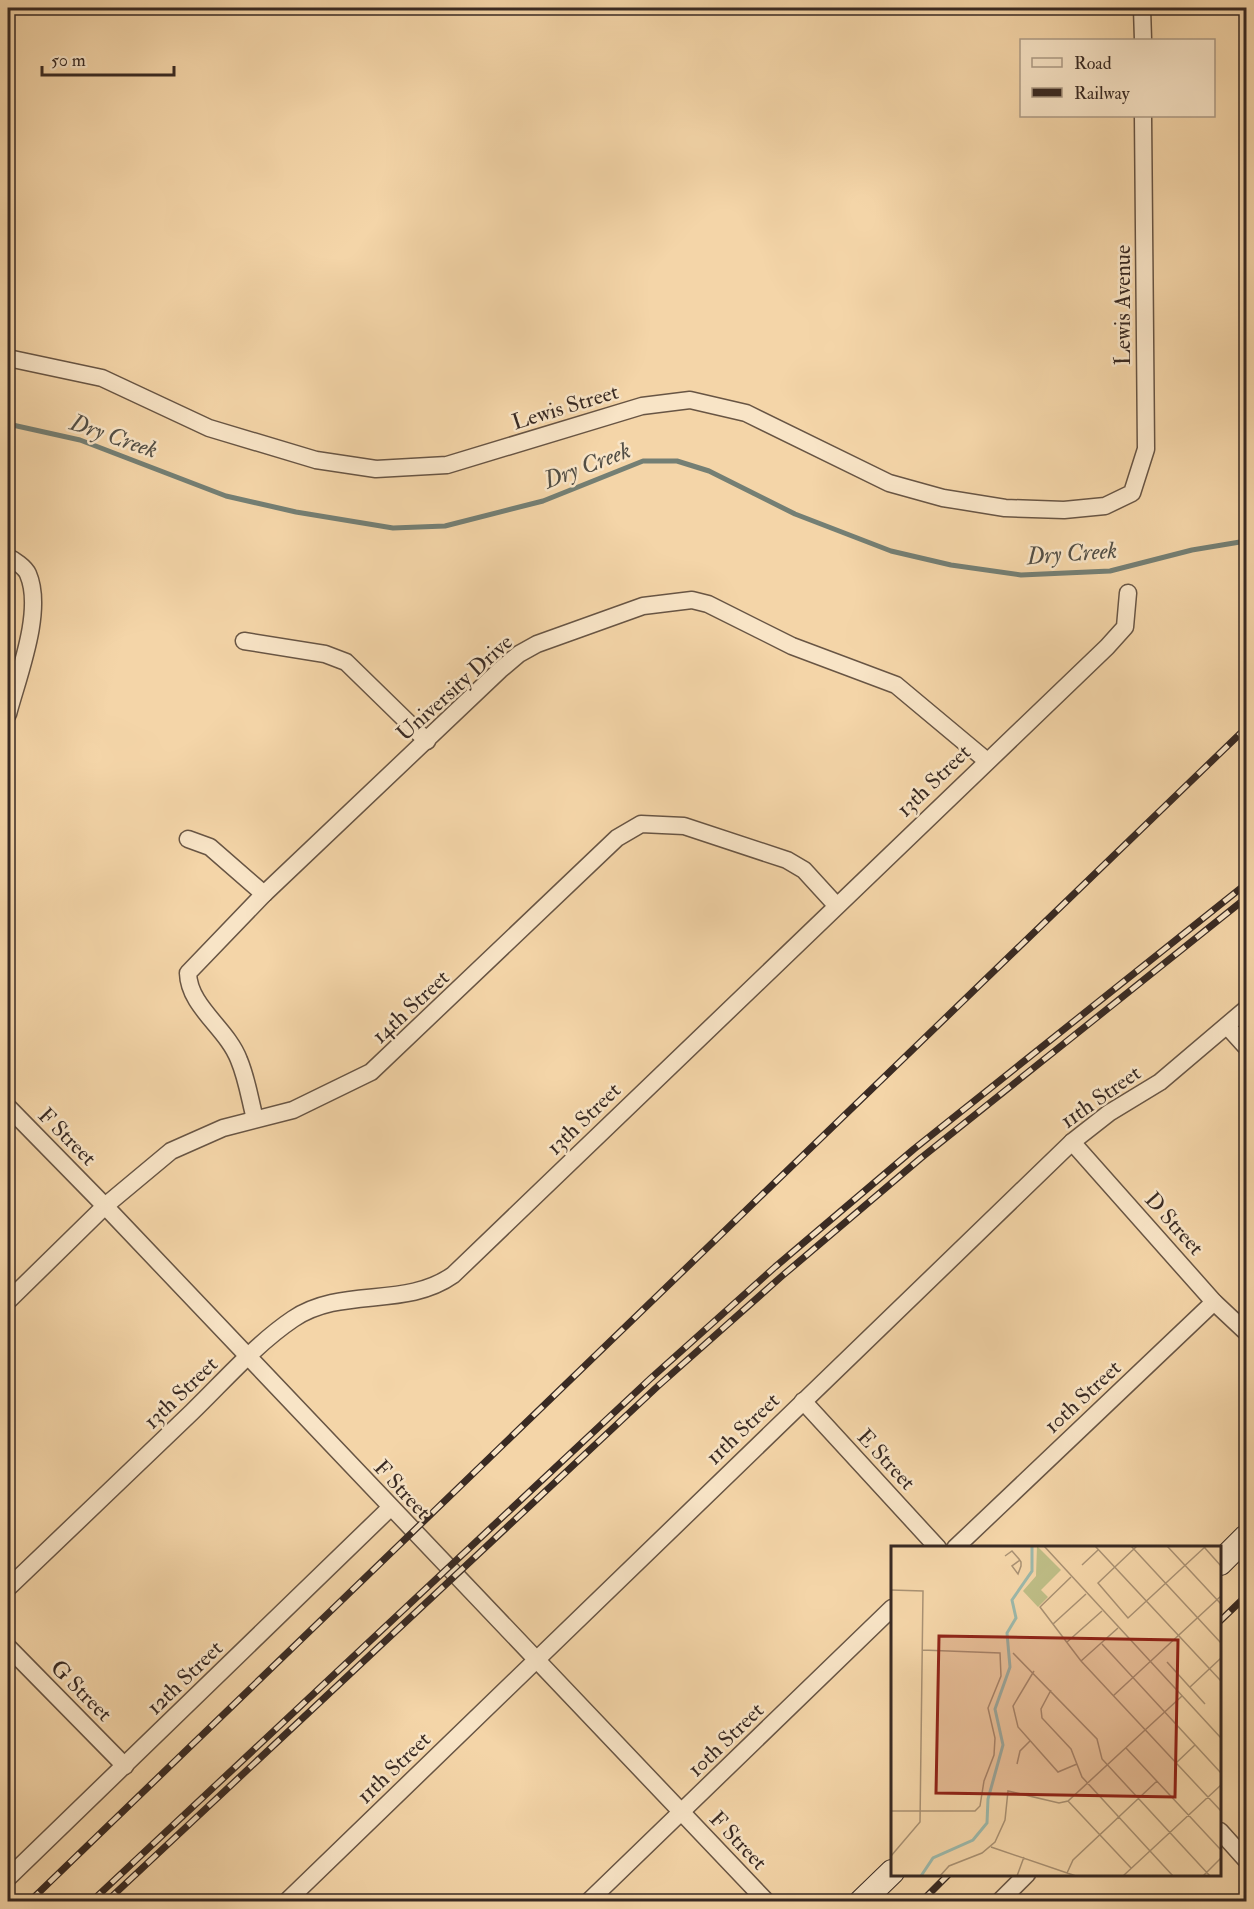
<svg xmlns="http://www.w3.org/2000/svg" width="1254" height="1909" viewBox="0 0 1254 1909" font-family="'IM FELL Double Pica',serif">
  <rect width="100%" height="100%" fill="#f4d5a8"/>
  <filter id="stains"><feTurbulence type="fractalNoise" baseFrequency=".00333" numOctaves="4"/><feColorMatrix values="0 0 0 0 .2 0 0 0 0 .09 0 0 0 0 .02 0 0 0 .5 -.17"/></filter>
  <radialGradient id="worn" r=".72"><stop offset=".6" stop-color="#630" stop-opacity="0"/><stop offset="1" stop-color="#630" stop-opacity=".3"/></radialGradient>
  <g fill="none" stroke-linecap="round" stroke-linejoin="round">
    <polyline stroke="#747f74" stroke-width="5" points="8,424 80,440 226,496 296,512 393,528 445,526 543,501 643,461 677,461 709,471 795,514 891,551 951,565 1021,575 1110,571 1192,550 1246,541"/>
    <defs>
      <g id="street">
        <polyline points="1142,8 1143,40"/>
        <polyline points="8,358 102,378 209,428 316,460 376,469 447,465 642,406 690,400 746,413 889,483 943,498 1005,508 1064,510 1105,506 1132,493 1146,449 1143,116"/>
        <path d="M8,557C14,560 25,567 28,574C44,611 18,676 8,714"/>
        <polyline points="244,641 325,654 346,662 427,741"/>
        <polyline points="188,839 210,847 264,894"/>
        <polyline points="1227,1026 1246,1047"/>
        <polyline points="8,1107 105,1206 767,1902"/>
        <path d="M255,1119C250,1100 247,1079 239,1060C227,1028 189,1007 188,973L264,894L500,670L519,654L537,644L643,606L692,600L708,604L792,646L896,685L987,761"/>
        <polyline points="1072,1142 1214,1302 1246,1332"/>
        <polyline points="8,1301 105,1206 171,1151 223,1128 293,1110 371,1072 617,838 641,824 684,826 787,860 804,870 836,905"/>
        <polyline points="803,1401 938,1548"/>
        <polyline points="955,1548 1214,1302"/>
        <path d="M8,1588C69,1529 131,1471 192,1412C224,1381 256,1344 293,1319C342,1286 405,1309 453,1275L1107,647L1125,627L1128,593"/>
        <polyline points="8,1647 125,1766"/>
        <polyline points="1220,1831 1246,1860"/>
        <polyline points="8,1878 390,1508"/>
        <polyline points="286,1902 1072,1142 1109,1113 1160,1082 1246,1009"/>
        <polyline points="588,1902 892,1608"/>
        <polyline points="999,1902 1027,1874"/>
      </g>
      <g id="secondary">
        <polyline points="1220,1563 1246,1537"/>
        <polyline points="861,1902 892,1872"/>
      </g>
    </defs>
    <use href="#street" stroke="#685544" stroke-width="19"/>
    <use href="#secondary" stroke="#392a23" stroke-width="26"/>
    <use href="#street" stroke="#f8e4c6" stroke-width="16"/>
    <use href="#secondary" stroke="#f8e4c6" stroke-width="24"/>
    <defs>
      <g id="rail">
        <polyline points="1220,1621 1246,1596"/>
        <polyline points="29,1902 1246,728"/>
        <polyline points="91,1902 650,1379 775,1267 914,1149 1246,884"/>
        <polyline points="106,1902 658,1386 782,1276 921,1158 1246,898"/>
        <polyline points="921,1902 949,1874"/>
      </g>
    </defs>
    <use href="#rail" stroke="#392a23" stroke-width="7"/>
    <use href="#rail" stroke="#f8e4c6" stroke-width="4.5" stroke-dasharray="14" stroke-linecap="butt"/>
  </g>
  <g text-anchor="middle" stroke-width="5" stroke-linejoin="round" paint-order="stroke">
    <g font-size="22" fill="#392a23" stroke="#f8e4c6">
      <text transform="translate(1122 305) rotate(-90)" y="8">Lewis Avenue</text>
      <text transform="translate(565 406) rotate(-17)" y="8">Lewis Street</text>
      <text transform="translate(454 687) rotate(-42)" y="8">University Drive</text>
      <text transform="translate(933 780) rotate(-44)" y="8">13th Street</text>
      <text transform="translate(410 1006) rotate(-43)" y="8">14th Street</text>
      <text transform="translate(1100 1096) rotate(-35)" y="8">11th Street</text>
      <text transform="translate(583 1118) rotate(-44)" y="8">13th Street</text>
      <text transform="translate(68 1136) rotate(45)" y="8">F Street</text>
      <text transform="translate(1175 1223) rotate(48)" y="8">D Street</text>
      <text transform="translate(180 1392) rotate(-44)" y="8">13th Street</text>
      <text transform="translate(1082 1396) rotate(-43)" y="8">10th Street</text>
      <text transform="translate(742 1428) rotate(-44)" y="8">11th Street</text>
      <text transform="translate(887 1459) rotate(47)" y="8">E Street</text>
      <text transform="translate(403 1489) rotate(47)" y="8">F Street</text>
      <text transform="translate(184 1677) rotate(-44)" y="8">12th Street</text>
      <text transform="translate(82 1690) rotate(45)" y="8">G Street</text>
      <text transform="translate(725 1739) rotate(-44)" y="8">10th Street</text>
      <text transform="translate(393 1767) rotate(-44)" y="8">11th Street</text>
      <text transform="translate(739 1840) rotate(46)" y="8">F Street</text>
    </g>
    <g font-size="24" font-style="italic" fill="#524e45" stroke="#f8e4c6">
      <text transform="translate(114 436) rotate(19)" y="8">Dry Creek</text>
      <text transform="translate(587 465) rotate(-21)" y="8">Dry Creek</text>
      <text transform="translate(1072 553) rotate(-4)" y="8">Dry Creek</text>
    </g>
  </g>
  <g transform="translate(891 1546)">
    <rect width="330" height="330" fill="#f4d5a8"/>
    <path d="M146,0L170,24L150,44L157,51L147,61L132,45L145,30Z" fill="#bebd86"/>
    <path fill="none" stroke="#9cb8aa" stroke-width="3" d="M30,330L42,312L82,294L96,277L97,253L112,199L104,163L119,121L116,87L125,72L121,54L141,25V0"/>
    <path fill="none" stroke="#a99173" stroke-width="1.5" d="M153,0L330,192M204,0L330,135M240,0L330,97M246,0L207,37L237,72L315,0M276,0L330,58M313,1L330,20M114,10L121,5L128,13L130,16V20L127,28L121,20L129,14M191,19L207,4M180,31L149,61L190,115L330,265M0,44L32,45L29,276L0,310M162,78L195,48M176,96L211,65M211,98L330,227M122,107L206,193L211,213L319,330M190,115L227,82M276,116L314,158M143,125L122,160L127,181L167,226L186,218M299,141L330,112M160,144L150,163L151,172L180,203L191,231L282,330M222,150L330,50M235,202L330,304M285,217L304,199M126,218L129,205L139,195M177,255L240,322M0,265H84L89,260L93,235L103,209L104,192L97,162L110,130L109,107L31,104M100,301L185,330M176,327L182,314L266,235M49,330L58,320L91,307L104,296L114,274L117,245L168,257L177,255L291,150M126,330L133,311M232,330L330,239M312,330L330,312"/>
    <path fill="#8f2418" fill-opacity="0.15" stroke="#8f2418" stroke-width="3" d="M48,90L287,94L284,251L45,247Z"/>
    <rect width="330" height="330" fill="none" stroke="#392a23" stroke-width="3"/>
  </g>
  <rect width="1254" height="1909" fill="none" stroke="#f4d5a8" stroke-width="30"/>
  <rect x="9" y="9" width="1236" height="1891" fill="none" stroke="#392a23" stroke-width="3"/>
  <rect x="15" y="15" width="1224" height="1879" fill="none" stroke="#392a23" stroke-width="1.5"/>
  <rect x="1020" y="39" width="195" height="78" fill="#f8e4c6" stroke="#ac9a85" stroke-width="1.5"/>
  <rect x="1032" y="58" width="30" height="9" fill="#f8e4c6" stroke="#ac9a85" stroke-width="1.5"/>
  <text x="1074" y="69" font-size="18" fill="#392a23">Road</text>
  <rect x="1032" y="88" width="30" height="9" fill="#392a23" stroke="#ac9a85" stroke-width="1.5"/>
  <text x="1074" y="99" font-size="18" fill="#392a23">Railway</text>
  <path d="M42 66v9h132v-9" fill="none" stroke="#392a23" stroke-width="3"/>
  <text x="51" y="66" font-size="18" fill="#392a23" stroke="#f8e4c6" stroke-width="4.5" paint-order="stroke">50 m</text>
  <rect width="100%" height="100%" filter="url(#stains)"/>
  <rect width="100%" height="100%" fill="url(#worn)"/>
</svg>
